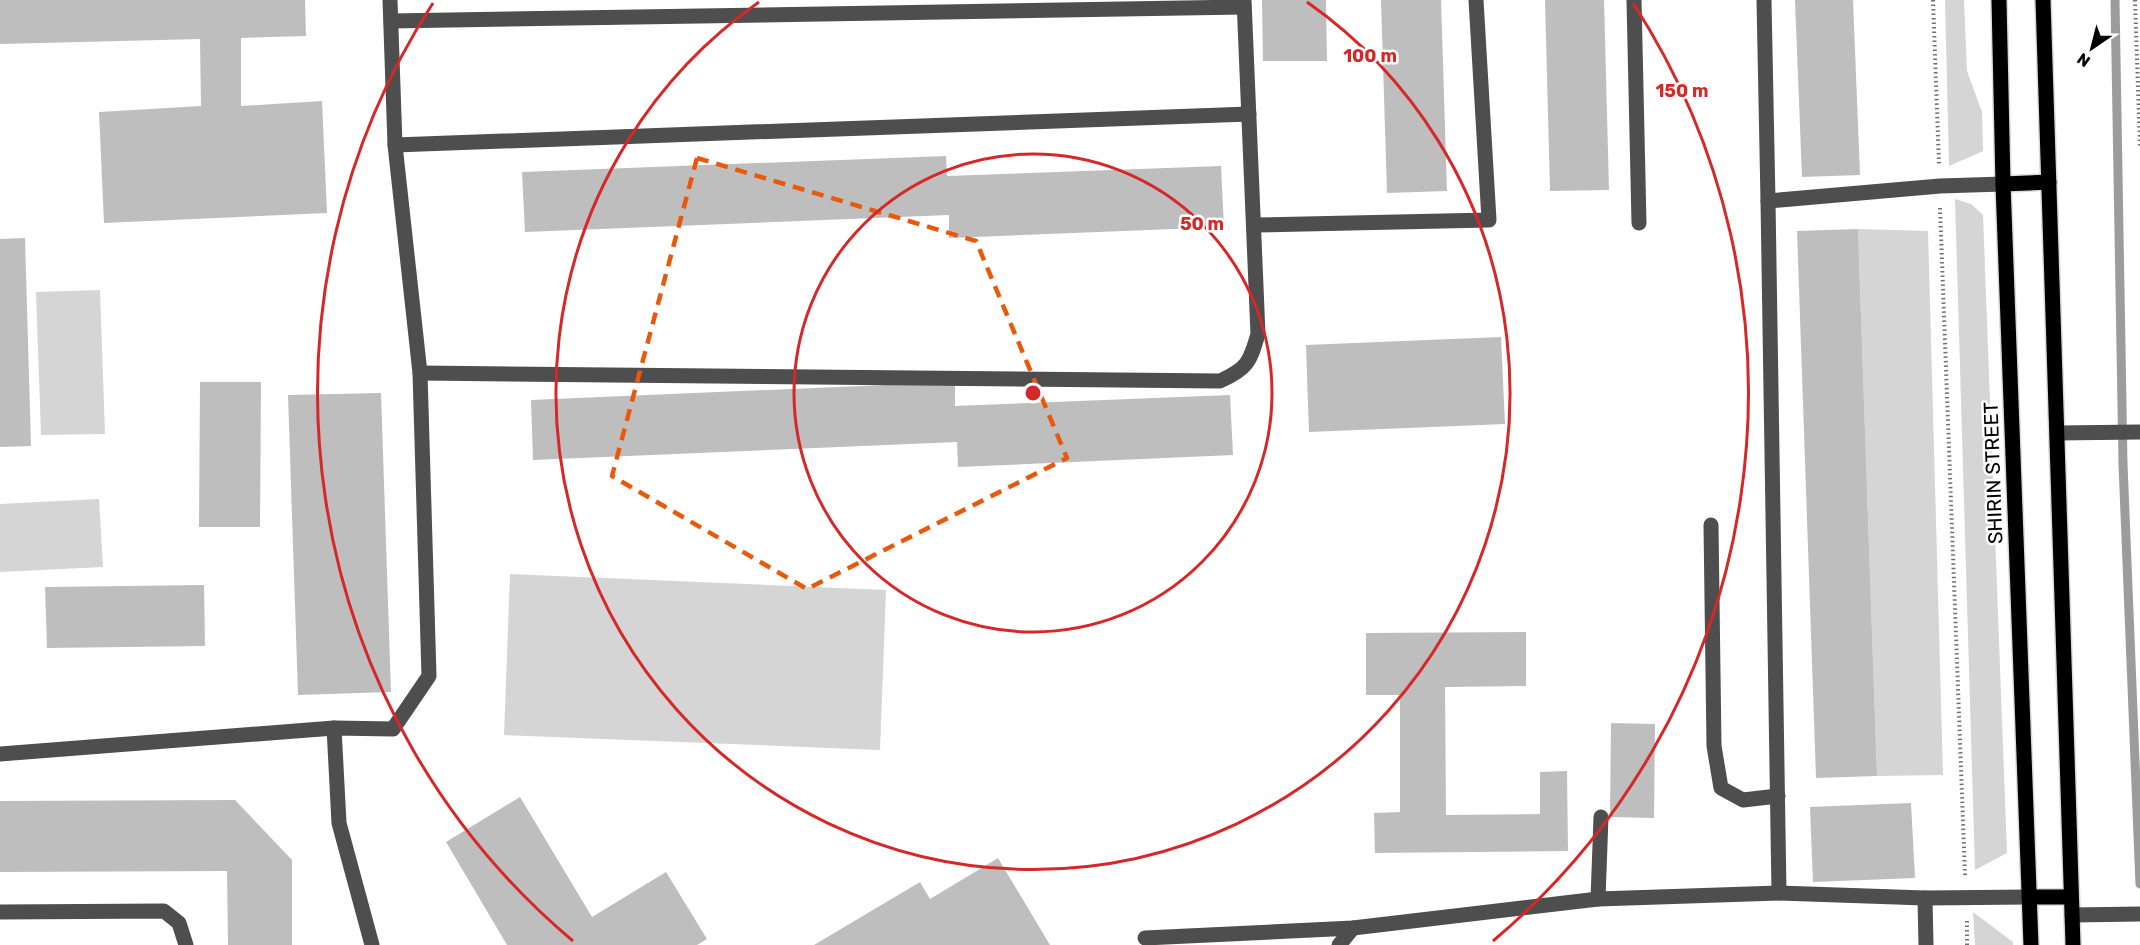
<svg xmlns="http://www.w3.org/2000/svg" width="2140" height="945" viewBox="0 0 2140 945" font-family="Rubik,sans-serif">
  <rect width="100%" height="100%" fill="#fff"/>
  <g fill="#d5d5d5">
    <polygon points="1945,0 1964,0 1967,71 1982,112 1983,151 1949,166"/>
    <polygon points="1955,199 1971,204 1983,215 2007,853 1975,870"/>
    <polygon points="1858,229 1928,231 1943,775 1877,776"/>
    <polygon points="100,290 105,434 41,435 36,292"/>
    <polygon points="99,499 103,567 0,572 0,504"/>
    <polygon points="510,574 886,590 880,750 504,735"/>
    <polygon points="1973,912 2013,942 2013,945 1975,945"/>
  </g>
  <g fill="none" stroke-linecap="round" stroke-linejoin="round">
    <polyline stroke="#9c9c9c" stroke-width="9" points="2115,0 2123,464 2140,884"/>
  </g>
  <g fill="#bebebe">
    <polygon points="0,0 305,0 306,36 241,38 241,106 322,101 327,213 104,223 99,112 201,106 200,39 0,44"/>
    <polygon points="1262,0 1326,0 1327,61 1263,61"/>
    <polygon points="1381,0 1441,0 1447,191 1387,193"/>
    <polygon points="1545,0 1604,0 1609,190 1550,191"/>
    <polygon points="1795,0 1853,0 1860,175 1802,177"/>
    <polygon points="946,156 947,176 1221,166 1224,227 949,238 949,215 525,232 522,172"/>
    <polygon points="1858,229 1877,776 1816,778 1797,231"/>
    <polygon points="25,238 31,446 0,447 0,239"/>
    <polygon points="1501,337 1505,424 1309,432 1306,345"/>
    <polygon points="200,382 261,382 260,527 199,527"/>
    <polygon points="955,382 955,406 1230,395 1233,455 958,467 957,442 533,460 531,400"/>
    <polygon points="381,393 391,692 298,695 288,395"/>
    <polygon points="204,585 205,646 47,648 45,587"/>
    <polygon points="1526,632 1526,686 1445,687 1446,815 1540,814 1540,772 1567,771 1568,851 1375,853 1374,813 1400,812 1400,695 1366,695 1366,633"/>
    <polygon points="1611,723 1655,724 1654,818 1610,817"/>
    <polygon points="520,797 592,917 666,872 707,939 697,945 507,945 446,842"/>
    <polygon points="235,800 292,860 292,945 228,945 227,871 0,872 0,801"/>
    <polygon points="1911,803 1915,878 1813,882 1810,807"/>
    <polygon points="998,858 1050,945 814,945 920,882 930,899"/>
  </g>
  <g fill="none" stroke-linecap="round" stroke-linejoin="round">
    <defs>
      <g id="major">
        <polyline points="1999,0 2003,184 2031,945"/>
        <polyline points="2043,0 2073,945"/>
        <polyline points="2003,184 2049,182"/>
        <polyline points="2029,897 2071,897"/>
      </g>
    </defs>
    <use href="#major" stroke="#dbdbdb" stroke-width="18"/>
    <g stroke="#707070" stroke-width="4" stroke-dasharray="1.5 3" stroke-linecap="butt">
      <polyline points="1933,0 1939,164"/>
      <polyline points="2135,0 2140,146"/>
      <polyline points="1940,208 1965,875"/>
      <polyline points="1967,921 1967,945"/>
    </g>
    <g stroke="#4e4e4e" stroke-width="15">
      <polyline points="1634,0 1639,223"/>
      <polyline points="1764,0 1768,201 1940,186 2003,184"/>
      <polyline points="391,21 1244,7"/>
      <polyline points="395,145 1249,114"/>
      <polyline points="1768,201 1779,893"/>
      <polyline points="1255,225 1489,220 1476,0"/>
      <path d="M420,373L1220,381C1247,369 1250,362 1258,334L1244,0"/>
      <polyline points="2057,433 2140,432"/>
      <polyline points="1711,525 1714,746 1721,788 1743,800 1778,796"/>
      <polyline points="0,754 334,728"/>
      <polyline points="1925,898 1926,945"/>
      <polyline points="1598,899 1601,817"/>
      <polyline points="0,912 164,911 179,923 186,945"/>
      <polyline points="2072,915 2140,914"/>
      <polyline points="1145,938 1353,928 1598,899 1779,893 1925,898 2029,897"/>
      <polyline points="372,945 339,823 334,728 393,729 429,676 420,373 395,145 390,0"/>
      <polyline points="1339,945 1353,928"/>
    </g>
    <use href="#major" stroke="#000" stroke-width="15"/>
  </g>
  <path fill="none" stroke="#e8590c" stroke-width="4.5" stroke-dasharray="12 8" stroke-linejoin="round" d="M697,158L976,241L1067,458L807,589L612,476Z"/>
  <g fill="none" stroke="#d62828" stroke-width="3">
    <circle cx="1033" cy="393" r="239"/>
    <path d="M1307 2A477 477 0 1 1 759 2"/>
    <path d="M573 941A716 716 0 0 1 433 3M1633 3A716 716 0 0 1 1493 941"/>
  </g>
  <g text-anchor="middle" stroke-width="5" stroke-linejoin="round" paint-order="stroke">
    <g font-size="20" fill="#000" stroke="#fff">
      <text transform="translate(1993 473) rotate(-92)" y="7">SHIRIN STREET</text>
    </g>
  </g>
  <circle cx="1033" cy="393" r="9" fill="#d62828" stroke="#fff" stroke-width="3"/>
  <g font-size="18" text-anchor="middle" font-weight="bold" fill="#d62828" stroke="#fff" stroke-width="5" stroke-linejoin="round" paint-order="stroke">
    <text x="1370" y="62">100 m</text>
    <text x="1682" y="97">150 m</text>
    <text x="1202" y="230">50 m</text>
  </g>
  <g transform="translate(2092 48) rotate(215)" stroke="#ffffff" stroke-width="4.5" paint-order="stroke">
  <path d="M0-4.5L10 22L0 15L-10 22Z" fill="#000000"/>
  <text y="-9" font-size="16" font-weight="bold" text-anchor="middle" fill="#000000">N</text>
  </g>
</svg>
